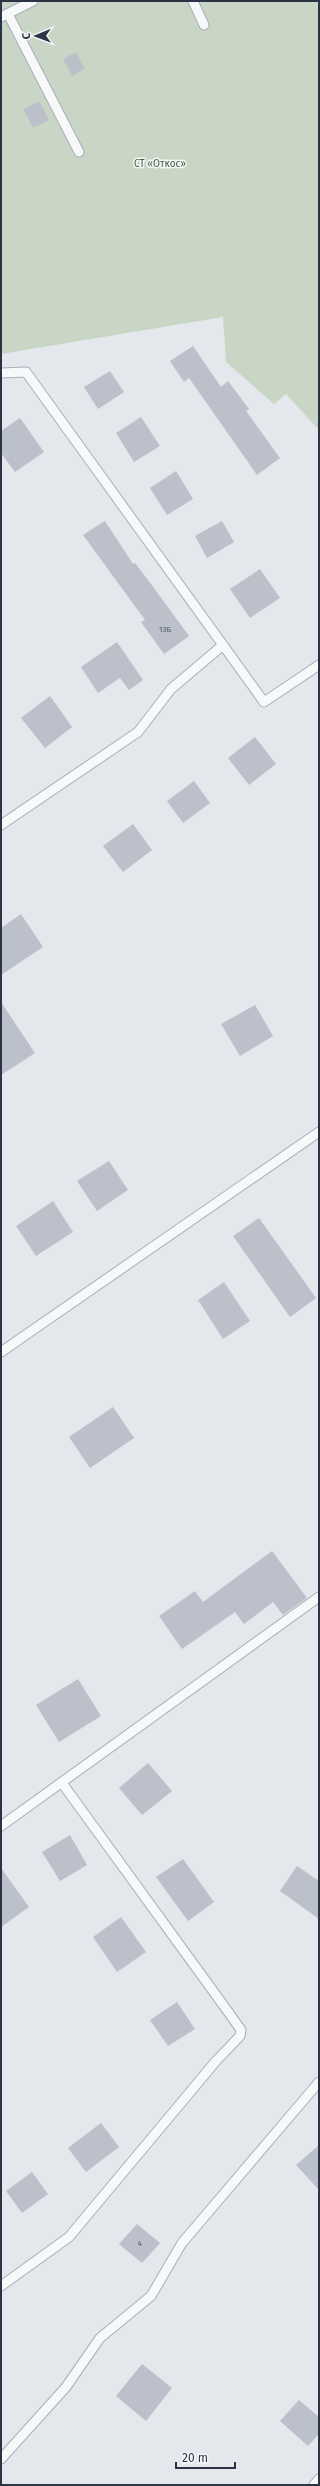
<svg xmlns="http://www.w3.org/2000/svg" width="320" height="2486" viewBox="0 0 320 2486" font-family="'Fira Sans',sans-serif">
  <rect width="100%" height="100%" fill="#e4e7ec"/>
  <polygon fill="#c9d6c5" points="1,1 319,1 319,430 286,394 274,404 226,362 223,317 1,354"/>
  <g fill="#bbc0ca">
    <polygon points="76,52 85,69 72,76 63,59"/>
    <polygon points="39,101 49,120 33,128 23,109"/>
    <polygon points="193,346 221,387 228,381 249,409 246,411 280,458 257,475 189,378 184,382 170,361"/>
    <polygon points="110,371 124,392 98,409 84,387"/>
    <polygon points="141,417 160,446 134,462 116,433"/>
    <polygon points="20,418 44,452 15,472 1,453 1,431"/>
    <polygon points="176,471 193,499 167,515 150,488"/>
    <polygon points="105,521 133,564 135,563 154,588 189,636 164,654 141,622 145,620 83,535"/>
    <polygon points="222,521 234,542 207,558 195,536"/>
    <polygon points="260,569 280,598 250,618 230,589"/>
    <polygon points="117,642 143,680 129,690 120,678 98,693 81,667"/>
    <polygon points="50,696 72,727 45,748 21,718"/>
    <polygon points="255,737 276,764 249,785 228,758"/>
    <polygon points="194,781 210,803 183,823 167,801"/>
    <polygon points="133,824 152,850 123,872 103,846"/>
    <polygon points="21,914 43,947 1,975 1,928"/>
    <polygon points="1,1002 35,1053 1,1075"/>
    <polygon points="255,1005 273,1036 240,1056 221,1024"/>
    <polygon points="109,1161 128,1190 97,1211 77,1181"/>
    <polygon points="53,1201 73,1232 36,1256 16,1226"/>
    <polygon points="259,1218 316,1298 290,1317 233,1236"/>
    <polygon points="224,1282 250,1321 223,1339 198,1300"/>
    <polygon points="113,1407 134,1438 90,1468 69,1437"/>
    <polygon points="272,1551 307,1598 283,1615 273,1602 244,1624 235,1612 182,1649 159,1616 195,1591 203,1602"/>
    <polygon points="78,1679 101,1716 59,1742 36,1705"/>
    <polygon points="148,1763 172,1791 142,1815 119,1788"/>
    <polygon points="70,1835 87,1865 60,1881 42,1852"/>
    <polygon points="183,1859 214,1902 188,1921 156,1877"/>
    <polygon points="297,1866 319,1881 319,1919 280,1891"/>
    <polygon points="1,1868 29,1907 1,1927"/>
    <polygon points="121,1917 146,1952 117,1972 93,1937"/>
    <polygon points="177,2002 195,2029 168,2046 150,2020"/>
    <polygon points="101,2123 119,2147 86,2172 68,2148"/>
    <polygon points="319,2145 319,2190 296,2165"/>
    <polygon points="32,2172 48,2194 22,2213 6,2191"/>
    <polygon points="137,2224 160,2243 142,2263 119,2244"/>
    <polygon points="142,2364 172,2388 146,2421 116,2396"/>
    <polygon points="299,2400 319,2417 319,2434 308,2446 280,2421"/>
  </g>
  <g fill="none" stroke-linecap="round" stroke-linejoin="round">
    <defs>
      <g id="service">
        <polyline points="193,1 204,25"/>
        <polyline points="8,14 79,152"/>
        <polyline points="1,17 33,1"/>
        <polyline points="1,373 26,372 264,702 319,665"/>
        <polyline points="1,825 138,732 171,689 223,645"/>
        <polyline points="1,1352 319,1132"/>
        <polyline points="1,1826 319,1597"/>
        <polyline points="1,2286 69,2237 216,2061 240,2036 241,2030 229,2013 62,1783"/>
        <polyline points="1,2459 66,2387 100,2338 151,2296 182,2243 319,2082"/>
        <polyline points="314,2485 319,2479"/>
      </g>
    </defs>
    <use href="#service" stroke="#a9aeb7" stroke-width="11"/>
    <use href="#service" stroke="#f7f8fa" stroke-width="9"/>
  </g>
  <g text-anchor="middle" stroke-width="3" stroke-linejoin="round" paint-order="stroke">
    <g font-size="8" fill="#4f5766">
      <text x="165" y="632">13Б</text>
      <text x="140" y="2246">4</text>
    </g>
    <g font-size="10" fill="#3f6138" stroke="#f4f6f9">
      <text x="160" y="167">СТ «Откос»</text>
    </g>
  </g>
  <rect width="320" height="2486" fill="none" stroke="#2b3445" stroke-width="4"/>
  <g transform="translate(36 36) rotate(269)" stroke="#f4f6f9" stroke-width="3" paint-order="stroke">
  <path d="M0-3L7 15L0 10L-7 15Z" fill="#2b3445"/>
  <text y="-6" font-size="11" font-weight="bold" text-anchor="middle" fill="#2b3445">С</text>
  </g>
  <path d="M176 2462v6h59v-6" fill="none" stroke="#2b3445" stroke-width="2"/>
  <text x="182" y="2462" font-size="12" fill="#2b3445" stroke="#f4f6f9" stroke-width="3" paint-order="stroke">20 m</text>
</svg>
